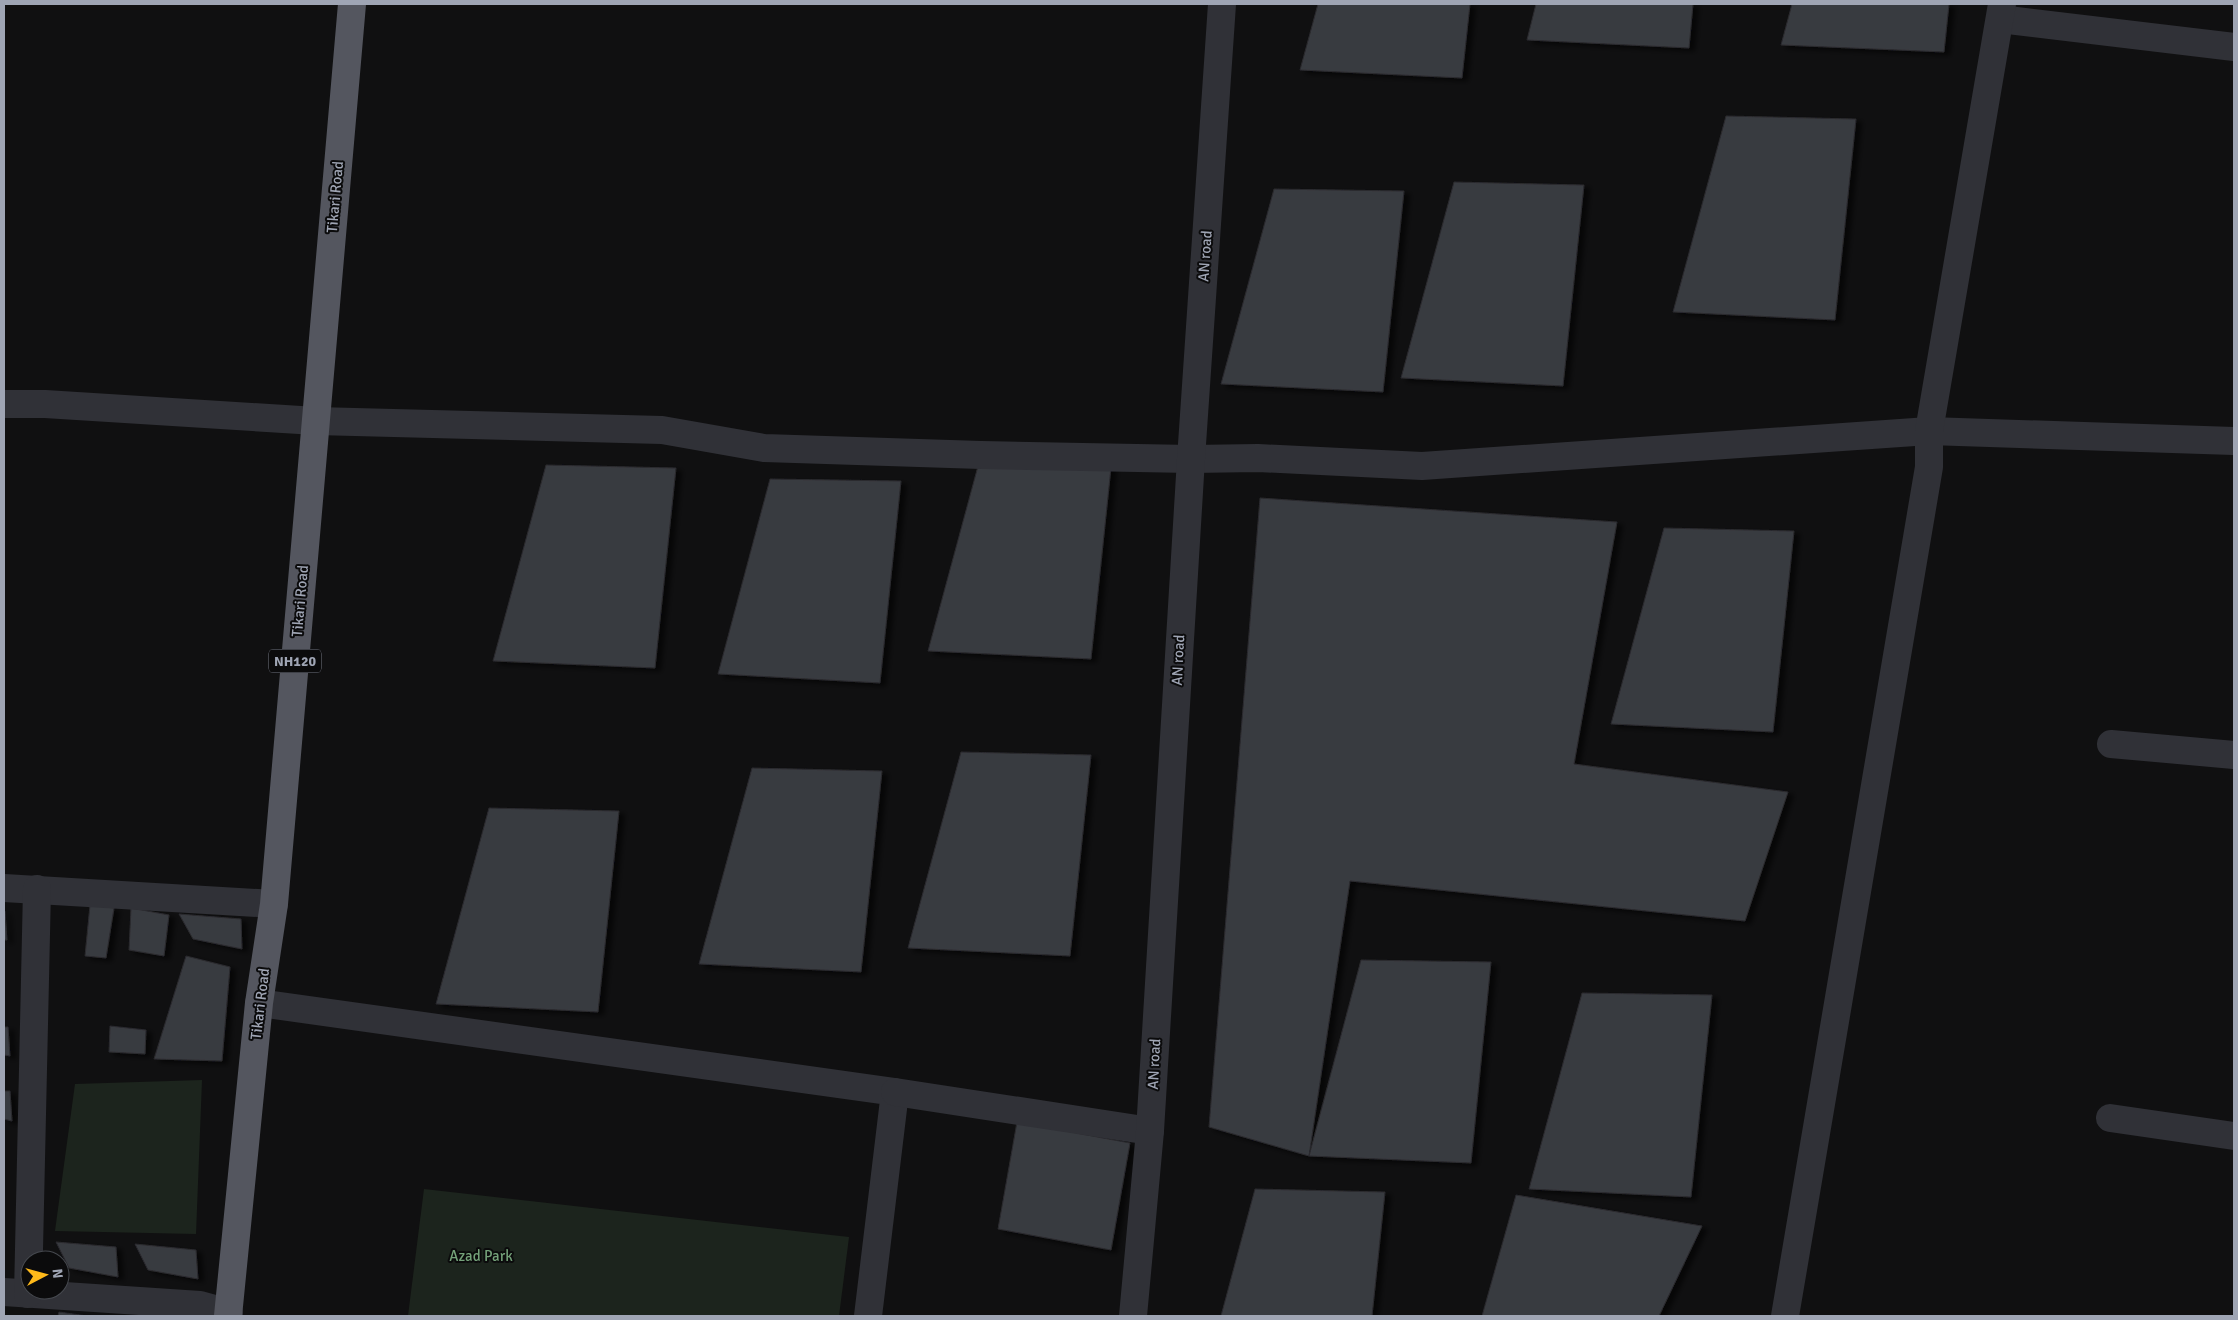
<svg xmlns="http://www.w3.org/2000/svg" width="2238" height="1320" viewBox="0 0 2238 1320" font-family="Signika,sans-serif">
  <defs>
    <filter id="shadow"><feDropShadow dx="5.5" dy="3" stdDeviation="2.5" flood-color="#0009"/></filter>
  </defs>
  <rect width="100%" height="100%" fill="#101011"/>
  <g fill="#1c241d">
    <polygon points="202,1080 196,1234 55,1231 75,1084"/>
    <polygon points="424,1189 849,1237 839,1316 408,1316"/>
  </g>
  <g fill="#393a3f" stroke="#2a2a2e" filter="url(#shadow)">
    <polygon points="1318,4 1470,4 1462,78 1300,70"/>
    <polygon points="1536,4 1693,4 1689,48 1527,40"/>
    <polygon points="1792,4 1949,4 1944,52 1781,45"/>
    <polygon points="1726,116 1856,119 1835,320 1673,312"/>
    <polygon points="1454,182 1584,185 1563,386 1401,378"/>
    <polygon points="1274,189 1404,191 1383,392 1221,384"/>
    <polygon points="981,455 1112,458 1091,659 928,651"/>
    <polygon points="546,465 676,468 655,668 493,661"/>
    <polygon points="770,479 901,481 880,683 718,674"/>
    <polygon points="1260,498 1617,522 1574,764 1788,792 1745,921 1350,881 1309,1156 1209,1127"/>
    <polygon points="1664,528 1794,531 1773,732 1611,724"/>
    <polygon points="961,752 1091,755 1070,956 908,948"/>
    <polygon points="752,768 882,771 861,972 699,964"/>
    <polygon points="489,808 619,811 598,1012 436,1004"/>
    <polygon points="90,905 114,908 106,958 85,956"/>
    <polygon points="131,908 169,915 164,956 129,950"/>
    <polygon points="4,910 5,911 7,940 4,940"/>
    <polygon points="179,914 241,919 242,949 193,939"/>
    <polygon points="186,956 230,967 222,1061 154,1059"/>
    <polygon points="1361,960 1491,962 1471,1163 1309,1156"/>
    <polygon points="1582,993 1712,995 1691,1197 1529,1189"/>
    <polygon points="110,1026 146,1030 145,1054 109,1052"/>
    <polygon points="4,1027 8,1027 10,1056 4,1055"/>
    <polygon points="4,1091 10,1091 12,1121 4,1119"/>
    <polygon points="1017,1122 1130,1143 1111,1250 998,1229"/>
    <polygon points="1255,1189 1385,1192 1372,1316 1221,1316"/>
    <polygon points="1516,1195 1702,1226 1659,1316 1482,1316"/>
    <polygon points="56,1242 116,1247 118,1277 69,1268"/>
    <polygon points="135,1244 196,1250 198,1279 148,1270"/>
    <polygon points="59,1312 87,1316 58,1316"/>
  </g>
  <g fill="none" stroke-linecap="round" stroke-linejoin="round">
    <g stroke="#303137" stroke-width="28">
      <polyline points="2000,19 2234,47"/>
      <polyline points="4,404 45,404 316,421 662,430 764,448 981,455 1191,459 1258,458 1422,466 1929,431 2234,441"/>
      <polyline points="2111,744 2234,755"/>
      <polyline points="4,888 274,904"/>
      <polyline points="259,1003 895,1092 868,1316"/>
      <polyline points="895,1092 1150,1131"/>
      <polyline points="2110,1118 2234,1136"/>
      <polyline points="4,1292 200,1305 229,1313"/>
      <polyline points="28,1294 37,889"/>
      <polyline points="1133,1316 1150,1131 1191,459 1222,4"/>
      <polyline points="1785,1316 1929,467 1929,431 2002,4"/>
    </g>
    <polyline stroke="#54565f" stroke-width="28" points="228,1316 259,1003 274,904 352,4"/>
  </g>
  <g text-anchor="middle" stroke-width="4" stroke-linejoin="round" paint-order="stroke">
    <rect fill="#0b0b0c" stroke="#737782" stroke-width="1" x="269" y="649.5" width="52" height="23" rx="4"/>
    <g font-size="14" font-weight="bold" fill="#9fa5b4">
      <text x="295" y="666">NH120</text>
    </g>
    <g font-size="15" fill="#9fa5b4" stroke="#0b0b0c">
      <text transform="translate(335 197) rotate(-85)" y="5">Tikari Road</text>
      <text transform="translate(1205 256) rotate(-86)" y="5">AN road</text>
      <text transform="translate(300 601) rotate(-85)" y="5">Tikari Road</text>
      <text transform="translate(1178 660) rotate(-87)" y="5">AN road</text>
      <text transform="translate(260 1004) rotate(-83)" y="5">Tikari Road</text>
      <text transform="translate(1154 1064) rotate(-87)" y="5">AN road</text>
    </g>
    <g font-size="15" fill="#74a179" stroke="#0b0b0c">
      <text x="481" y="1261">Azad Park</text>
    </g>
  </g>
  <rect width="2238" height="1320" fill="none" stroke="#9fa5b4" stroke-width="10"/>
  <g transform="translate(45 1275) rotate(84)"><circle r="24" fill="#0b0b0c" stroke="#46494f"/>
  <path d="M0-4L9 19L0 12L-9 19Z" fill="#ffba1a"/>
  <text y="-8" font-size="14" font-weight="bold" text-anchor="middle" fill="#9fa5b4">N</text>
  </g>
</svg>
